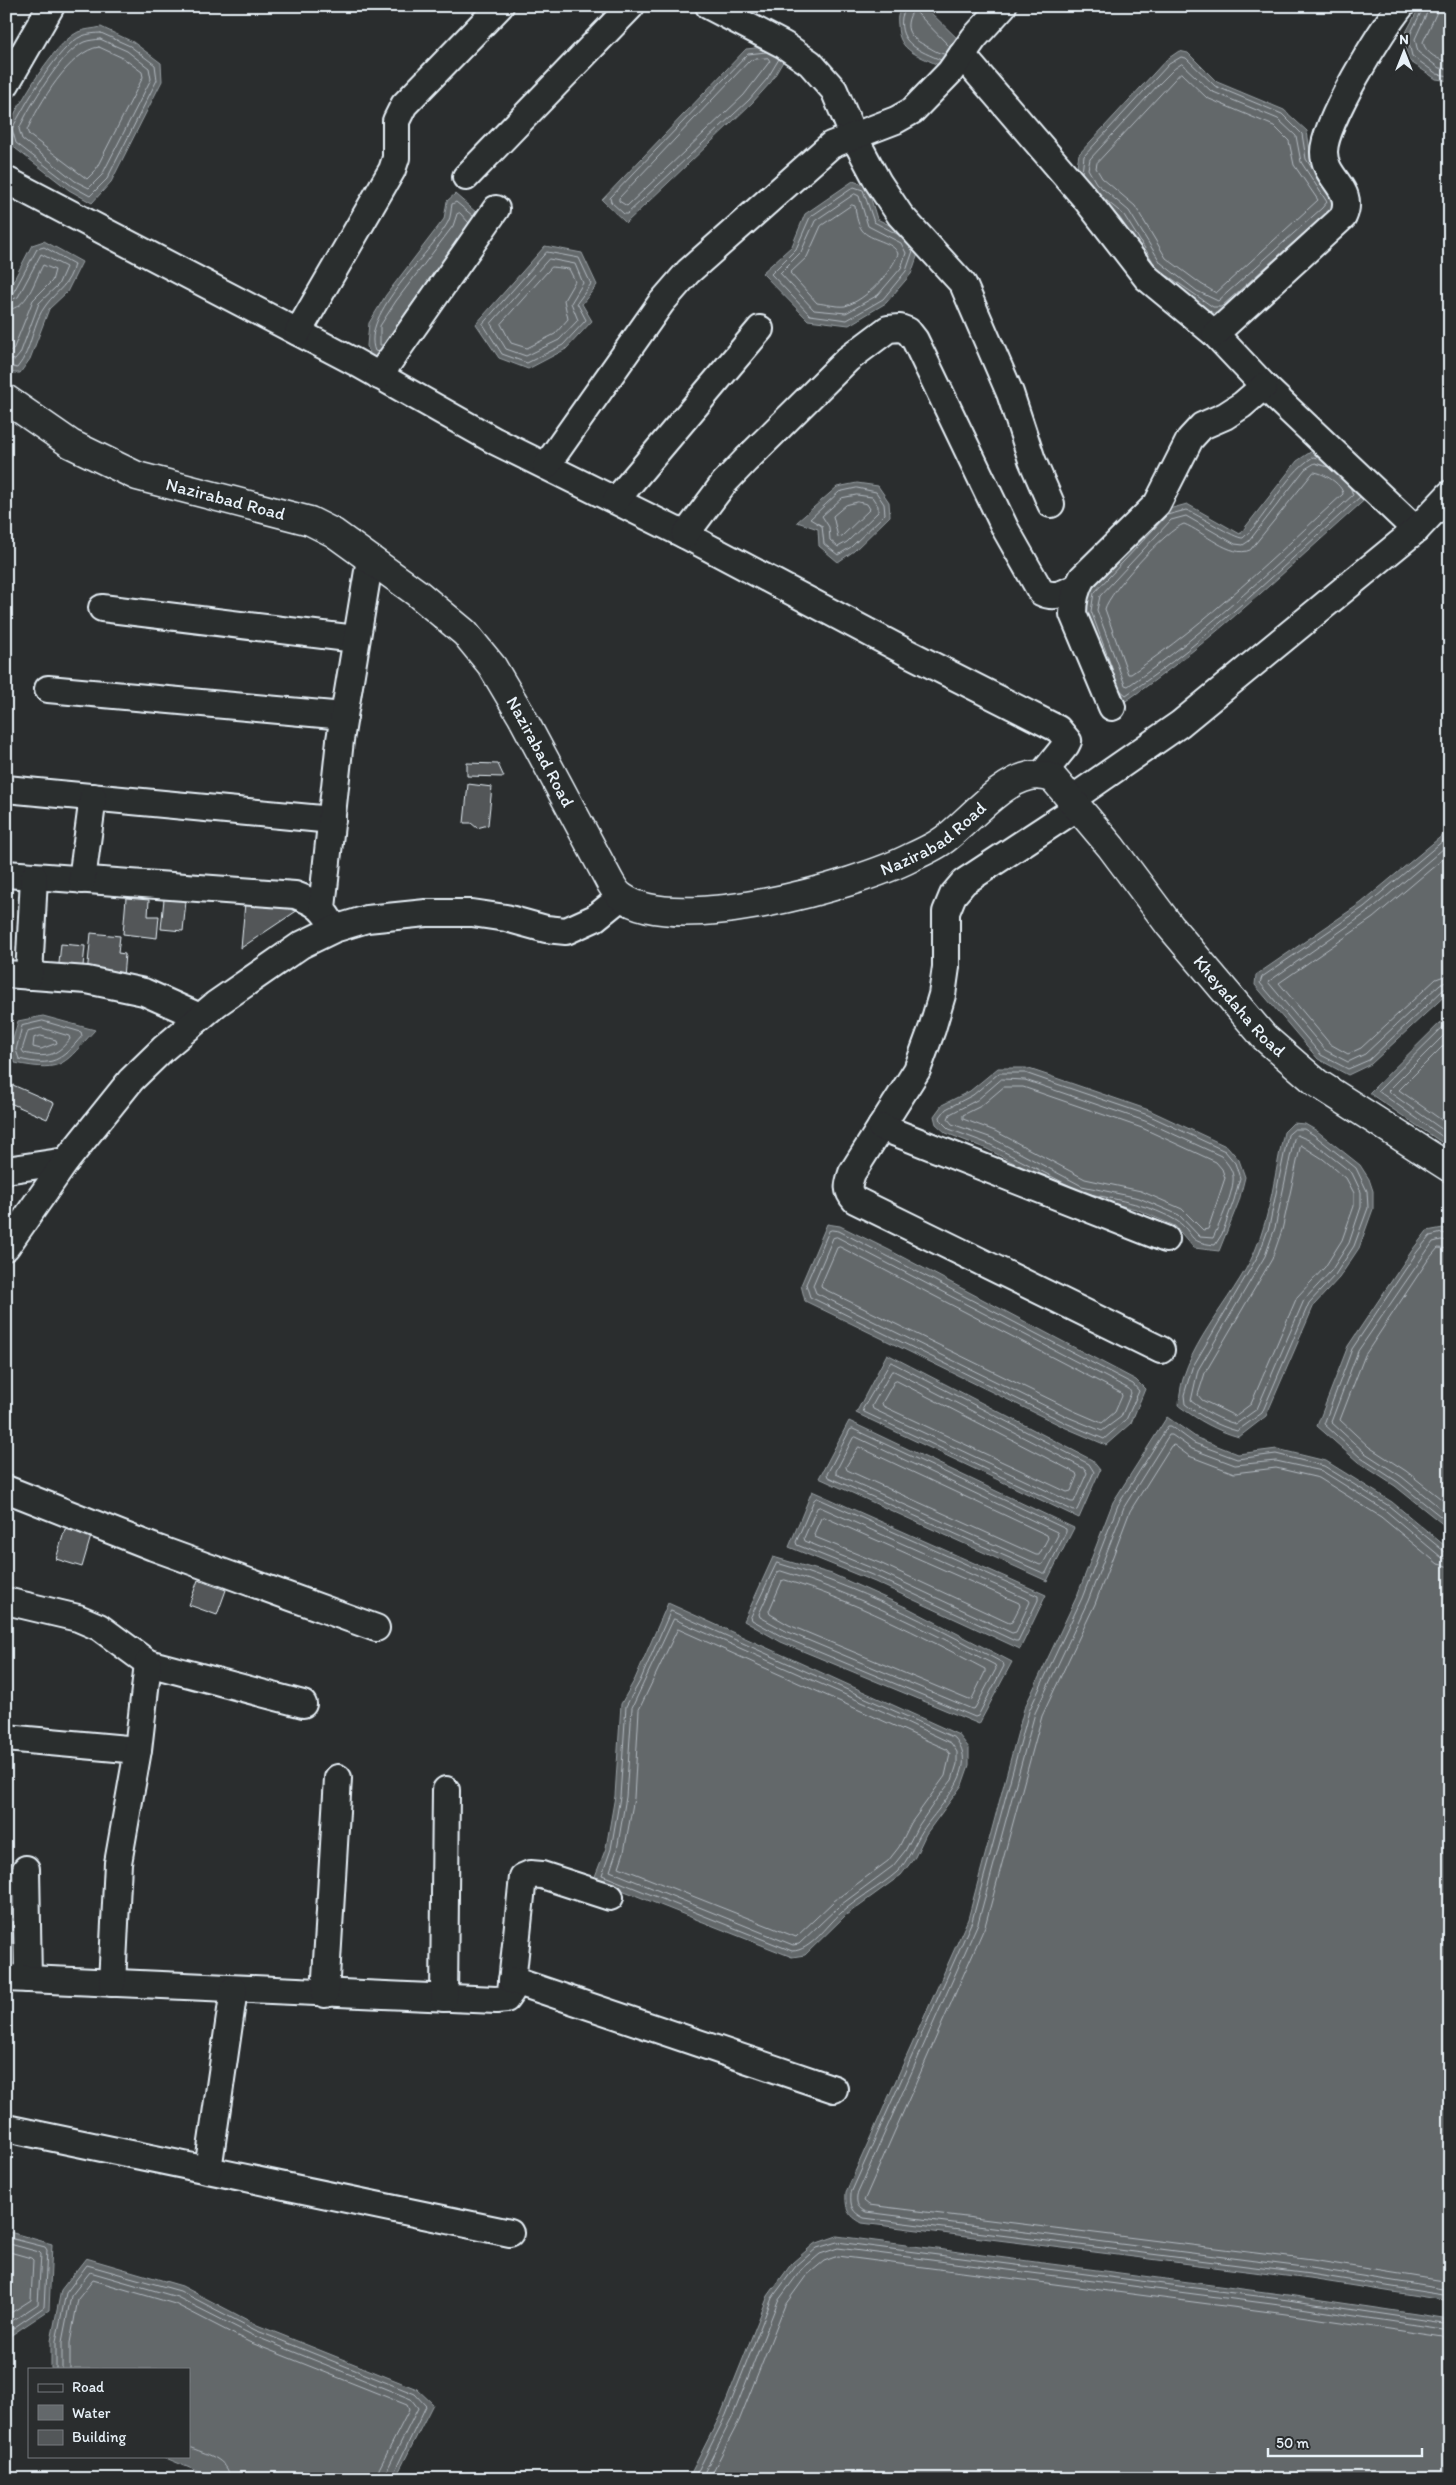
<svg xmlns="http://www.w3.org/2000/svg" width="1456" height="2485" viewBox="0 0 1456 2485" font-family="Itim,sans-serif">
  <rect width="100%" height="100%" fill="#2a2d2e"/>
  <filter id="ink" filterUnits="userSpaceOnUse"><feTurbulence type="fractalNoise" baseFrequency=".02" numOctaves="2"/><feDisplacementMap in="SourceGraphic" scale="10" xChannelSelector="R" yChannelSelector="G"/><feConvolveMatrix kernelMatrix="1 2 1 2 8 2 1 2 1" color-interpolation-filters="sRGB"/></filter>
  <g filter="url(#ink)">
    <g fill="#63686b" stroke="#989fa3">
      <path d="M903,6H924L965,46L940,66C919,55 898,52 898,25C897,16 898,13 903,6Z"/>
      <polygon points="1420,6 1450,6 1450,81 1436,79 1408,60 1403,38"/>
      <path d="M101,27L133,42L161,63L162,81L111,182L92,203L69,190L11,145L7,127C22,101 51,46 78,32C84,29 94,29 101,27Z"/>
      <polygon points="774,46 788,53 771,82 752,103 626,223 602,200 746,49"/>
      <polygon points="1179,51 1188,53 1217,82 1284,110 1307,131 1311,158 1341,204 1223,313 1212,313 1190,300 1152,271 1120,218 1087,190 1076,171 1079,154 1166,60"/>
      <polygon points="853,181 867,186 877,219 908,234 919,251 911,274 886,303 849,325 808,320 762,273 792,246 805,214"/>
      <polygon points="455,194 485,220 387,359 371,356 367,346 369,323 386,295 444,219 447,201"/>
      <polygon points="44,241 82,262 67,292 49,309 30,359 20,373 14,373 6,369 6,295 32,245"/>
      <polygon points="545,246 582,253 597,285 582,304 592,321 566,349 528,369 499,358 476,324"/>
      <path d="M1312,451L1333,457L1369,496C1289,567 1212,642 1123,703L1086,611L1090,591L1165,510L1187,504L1240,534L1297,461Z"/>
      <polygon points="857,483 878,486 889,502 890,516 854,551 838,562 819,546 818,529 797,522 837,487"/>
      <polygon points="1450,829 1450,991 1371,1064 1348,1075 1318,1059 1255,985 1256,975 1361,903"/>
      <polygon points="1450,1013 1450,1148 1369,1093"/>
      <path d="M43,1016L95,1030C64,1063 65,1073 15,1063L10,1050L18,1021Z"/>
      <polygon points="998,1068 1026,1068 1053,1077 1149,1110 1228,1147 1239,1160 1245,1177 1239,1201 1219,1251 1194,1248 1175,1226 1136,1209 1078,1196 987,1149 946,1133 936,1124 934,1116 942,1105 970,1091"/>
      <path d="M1293,1123L1305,1124L1317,1131L1360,1165L1369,1179L1373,1191V1209L1359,1248L1339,1278L1314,1305L1266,1416L1239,1437C1217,1431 1198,1420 1179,1406C1179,1350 1233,1301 1255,1251C1271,1214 1275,1171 1284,1132Z"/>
      <polygon points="827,1224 840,1226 889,1250 1136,1380 1145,1389 1131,1423 1106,1445 1066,1428 805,1301 801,1285"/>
      <polygon points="1443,1228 1450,1231 1450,1530 1395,1486 1358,1462 1317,1426 1348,1346 1413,1249 1427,1231"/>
      <polygon points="887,1354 1092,1460 1100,1470 1079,1518 856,1413"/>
      <path d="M1167,1417L1197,1438L1238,1454L1277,1449L1326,1461L1392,1502L1450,1550V2301L1310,2279L862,2223C848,2215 845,2209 846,2192L968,1919L1024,1709L1077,1596L1113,1502Z"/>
      <polygon points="849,1421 1074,1528 1047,1581 819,1478"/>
      <polygon points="812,1491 1046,1595 1020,1649 875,1582 789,1547"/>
      <polygon points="773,1557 832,1574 910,1609 1012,1662 979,1724 781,1642 744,1621"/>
      <polygon points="668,1603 959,1735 969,1748 969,1765 962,1785 926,1834 915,1857 901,1875 846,1915 805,1955 792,1957 594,1879 606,1848 615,1796 621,1704 635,1679"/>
      <polygon points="6,2231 52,2244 49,2310 7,2338"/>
      <polygon points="837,2236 1288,2295 1450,2319 1450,2479 688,2479 721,2414 768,2296 792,2263 814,2244"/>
      <polygon points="86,2258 182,2286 257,2325 417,2389 433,2404 395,2479 216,2479 161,2456 189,2456 189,2369 51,2369 51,2341 61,2290"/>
    </g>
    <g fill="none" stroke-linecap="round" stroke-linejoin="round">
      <g stroke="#b3bac0" stroke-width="1">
        <path d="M906,6C906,11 903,13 902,17C898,44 920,51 941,60"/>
        <polyline points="1424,6 1408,39 1412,56 1437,74 1450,76"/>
        <polyline points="1430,6 1415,39 1418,52 1439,68 1450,69"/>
        <path d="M1438,6L1436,14L1423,42C1425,53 1439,61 1450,62"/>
        <path d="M101,33L130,46L155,65L157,80L107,179L90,196L72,186L16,143L12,129C24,106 58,46 82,36C87,34 95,33 101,33Z"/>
        <path d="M100,39L127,51L149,68L151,79L102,175L89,188L75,181L22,139L19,129C29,107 62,51 84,42C89,40 95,40 100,39Z"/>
        <path d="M99,47L123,58L142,72L143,77L95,171L87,179L29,135L27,130C39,105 70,50 99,47Z"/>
        <polyline points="766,52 748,54 610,198 611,202 624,214 627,214 749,100 767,79 779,59"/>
        <path d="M945,54C940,54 935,51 930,48C914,40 901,32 912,12H916L950,47"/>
        <polygon points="768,58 770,61 744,95 627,206 619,201 619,198 750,60"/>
        <polygon points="1182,64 1211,91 1278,119 1296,136 1301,162 1327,202 1322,208 1218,301 1197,291 1161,263 1129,211 1096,183 1088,169 1090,159 1159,84 1174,69"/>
        <polygon points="1181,73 1207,98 1274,126 1289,141 1294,165 1318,200 1216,293 1201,284 1166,258 1135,206 1102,178 1096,168 1097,163"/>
        <polyline points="1082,173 1084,156 1169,64 1181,57 1186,58 1215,86 1282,114 1302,134 1306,159 1313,170"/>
        <polygon points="855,194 859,196 868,226 901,243 906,253 901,268 878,295 846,313 814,310 780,273 801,252 815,221"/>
        <polyline points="1102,197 1124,215 1152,260"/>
        <path d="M852,205L855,206C856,214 857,223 862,230C870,241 894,241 898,254C890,274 866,300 845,306C838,307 825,304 817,303L790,273L807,257L821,226Z"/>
        <polygon points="460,213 469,223 383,345 380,345 380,326 396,301 453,226 457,214"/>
        <polyline points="899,235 874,222 863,190 854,187 810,217 796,249 771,274 810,315 847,320 883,299 906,271 913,251"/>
        <polygon points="547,252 579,258 591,284 577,303 586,320 563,345 527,363 502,354 483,324"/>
        <polygon points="549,259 575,264 583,283 571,303 578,320 559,340 526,356 506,349 491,324"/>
        <polygon points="552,267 569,269 575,281 564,300 568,319 555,334 527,348 511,343 501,324"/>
        <polyline points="1168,276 1213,307 1221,307 1322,217"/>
        <path d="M6,296L13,293L37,249L44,247L74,264C70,285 57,290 46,305C32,322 33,349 17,368L6,365"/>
        <polyline points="6,302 18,297 41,254 66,267 58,285 39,303 20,354 15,360 6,358"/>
        <path d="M6,310C28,309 34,281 43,265L55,270L52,281L33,300L13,350L6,351"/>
        <path d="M378,352L375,351C360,314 431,254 448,222C451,217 451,209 452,204L456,202L473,216"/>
        <path d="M1314,472C1324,473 1342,484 1343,494C1275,556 1208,622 1131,674H1128L1105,609C1109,592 1167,529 1184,524C1203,531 1231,559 1250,550Z"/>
        <path d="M1335,473L1328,467L1315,463L1305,469L1249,541L1243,545L1235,544L1186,516L1171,520L1100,596L1097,610L1125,685L1128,686C1209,631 1280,561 1353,495L1350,487"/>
        <polygon points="857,488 876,492 884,504 885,514 851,547 838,555 824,544 822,526 810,519 839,492"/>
        <polygon points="857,495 872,497 878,506 878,512 847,542 838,547 830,540 829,527 822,516 842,498"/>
        <polygon points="858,502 867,504 870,509 842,536 838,537 833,516 846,505"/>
        <path d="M1113,671L1091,611L1094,593L1167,515L1186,510C1198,514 1235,539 1243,538C1269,515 1283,476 1313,457L1319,458"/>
        <path d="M1120,690L1126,695C1211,638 1284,565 1360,497"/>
        <polyline points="1450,835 1364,907 1262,977 1260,983 1321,1055 1348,1069 1369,1060 1444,989 1450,988"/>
        <polyline points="1450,843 1368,912 1268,982 1325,1050 1348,1062 1365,1054 1440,984 1450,981"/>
        <polyline points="1450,853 1373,918 1279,983 1330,1044 1348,1054 1361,1048 1436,979 1450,974"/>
        <polyline points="1450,1020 1378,1091 1450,1142"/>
        <path d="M43,1021L81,1032L82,1036C61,1061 53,1067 19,1059L16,1050L22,1026Z"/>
        <path d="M42,1028L69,1036L70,1039C56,1057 45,1058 24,1053L22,1050L28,1031Z"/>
        <polyline points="1450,1029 1388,1091 1450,1135"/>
        <polygon points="41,1036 56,1040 57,1043 41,1049 33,1047 34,1038"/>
        <polyline points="1450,1039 1399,1090 1450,1126"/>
        <path d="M1002,1079L1025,1080L1145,1121L1221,1156C1226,1162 1232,1168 1233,1176C1235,1190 1219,1225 1213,1238L1200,1237L1179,1215L1139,1198L1082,1186L992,1138L952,1124L948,1119L950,1114L977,1100Z"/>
        <polygon points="1004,1087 1023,1087 1142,1128 1216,1162 1222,1169 1225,1178 1208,1229 1203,1230 1182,1209 1141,1191 1085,1179 995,1131 963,1119 963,1115 981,1106"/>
        <path d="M1295,1129H1304L1314,1135L1356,1168L1367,1191L1368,1208L1354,1246L1335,1275L1309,1303L1262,1413L1237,1431C1218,1426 1200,1416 1185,1404L1184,1395L1192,1368L1259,1254L1269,1227L1288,1135Z"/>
        <path d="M1297,1135L1311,1141L1352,1173L1361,1192V1207L1349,1243L1331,1271L1304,1300L1257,1409L1236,1424C1220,1420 1204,1411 1191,1401L1198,1370L1265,1256L1275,1228L1294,1139Z"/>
        <polygon points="1301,1145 1323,1159 1346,1178 1354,1193 1354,1206 1342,1240 1325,1267 1297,1297 1251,1404 1235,1416 1202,1400 1198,1395 1205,1373 1272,1259 1282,1230"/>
        <path d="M1070,1186L989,1144L949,1129L941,1121L940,1117L946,1109L973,1095L999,1073H1025L1051,1082L1148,1115L1225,1151L1235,1163L1240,1178L1234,1200L1222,1234L1215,1245C1185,1242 1196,1234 1177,1221C1151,1205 1119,1200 1090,1194"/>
        <polygon points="832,1230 839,1231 1133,1384 1139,1391 1126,1420 1104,1439 1068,1424 810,1297 806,1284 829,1231"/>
        <polyline points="1450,1235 1442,1233 1430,1236 1417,1252 1352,1349 1324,1424 1361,1458 1398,1482 1450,1524"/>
        <polygon points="837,1237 1129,1389 1131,1393 1121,1417 1102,1431 1070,1418 816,1293 813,1285 833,1238"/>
        <polyline points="1450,1241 1441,1240 1433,1242 1358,1351 1331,1422 1365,1453 1402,1477 1450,1516"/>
        <polygon points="840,1247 1121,1393 1122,1396 1115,1412 1102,1423 1074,1411 822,1288 821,1285 837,1248"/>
        <polyline points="1450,1249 1438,1248 1428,1260 1365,1355 1340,1420 1369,1447 1406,1471 1450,1506"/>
        <polygon points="891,1362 1089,1464 1094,1472 1077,1510 1074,1511 864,1412 863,1409"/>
        <polygon points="894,1371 1085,1469 1087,1473 1074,1502 1071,1502 873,1409 872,1406 891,1372"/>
        <polygon points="897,1381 1076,1473 1077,1476 1071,1491 1067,1492 883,1406 882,1403 894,1382"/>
        <polygon points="853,1429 1066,1529 1066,1532 1046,1573 1043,1573 828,1477 827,1474 850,1430"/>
        <polygon points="856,1437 1057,1532 1058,1535 1043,1564 1040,1565 836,1474 836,1471 853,1438"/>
        <polygon points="859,1447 1047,1535 1048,1538 1039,1555 1036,1555 847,1470 846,1467"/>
        <polygon points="817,1498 1038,1596 1038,1600 1018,1641 1015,1641 877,1577 797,1545 796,1542 814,1500"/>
        <polygon points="820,1507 1029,1600 1030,1602 1016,1632 1012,1633 879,1571 805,1541 804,1538 817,1508"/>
        <polygon points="824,1517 1019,1603 1020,1606 1012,1622 1009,1623 882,1564 815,1537 814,1534 821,1518"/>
        <path d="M1450,1553L1445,1552L1389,1506L1324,1466L1276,1454L1237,1459L1194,1443L1171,1426H1168L1118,1505L1082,1598L1029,1711L972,1921L851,2193C850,2207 852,2212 864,2218L1310,2274L1450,2296"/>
        <path d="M1450,1560L1441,1557L1386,1511L1322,1471L1276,1461L1235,1465L1192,1449L1172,1435H1169L1124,1507L1088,1601L1035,1713L978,1923L857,2195C856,2204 858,2208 866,2212L1311,2268L1450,2290"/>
        <path d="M777,1563C857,1586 930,1624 1003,1663L1004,1666L978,1716L975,1717L783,1637L752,1620L751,1617Z"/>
        <polyline points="1450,1567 1438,1564 1381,1517 1319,1478 1276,1468 1234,1473 1189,1456 1174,1445 1171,1446 1130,1511 1095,1604 1042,1716 985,1926 864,2201 869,2205 1312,2260 1450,2282"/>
        <path d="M781,1571C856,1594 925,1629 995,1665L996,1669L975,1708L972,1709L786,1631L760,1617L759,1614L778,1572Z"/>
        <path d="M785,1580C855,1601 920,1635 985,1669V1672L972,1699L969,1700L789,1625L770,1614L769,1611L782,1581Z"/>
        <path d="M671,1611L955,1738C981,1769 940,1804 923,1830C914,1844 909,1860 897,1872C880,1887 859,1897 841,1913C827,1925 811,1951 792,1951L602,1875L611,1849L620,1797L626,1706L640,1681Z"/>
        <polygon points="674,1619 900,1719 951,1743 957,1752 957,1764 952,1780 936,1800 917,1828 905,1851 893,1866 838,1907 799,1944 793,1945 610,1871 617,1850 626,1797 632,1708"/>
        <polygon points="678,1629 946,1749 950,1754 945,1776 911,1823 899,1847 888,1861 834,1901 796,1937 619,1867 624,1852 634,1798 639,1710"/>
        <polyline points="6,2237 45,2247 47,2250 44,2307 6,2333"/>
        <polyline points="6,2243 39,2252 41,2254 38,2304 6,2325"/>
        <polyline points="6,2251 31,2258 33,2260 31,2300 6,2316"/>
        <polyline points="56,2369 56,2341 66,2293 87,2265 180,2291 255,2330 415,2394 426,2406 391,2479"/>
        <polyline points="62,2369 62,2342 71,2296 90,2272 177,2297 252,2335 411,2399 418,2408 386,2472 385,2479"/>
        <polyline points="70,2369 70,2343 78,2299 93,2280 175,2304 249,2342 407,2405 409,2410 379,2469 378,2479"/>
        <path d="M189,2447C205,2454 229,2458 230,2479"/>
        <polyline points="694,2479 726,2415 772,2298 796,2266 817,2248 837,2242 1288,2300 1450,2324"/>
        <polyline points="701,2479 732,2418 778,2301 801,2270 820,2254 838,2248 1287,2306 1450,2330"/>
        <polyline points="709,2479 739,2421 785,2305 806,2276 824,2261 838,2256 1286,2314 1450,2338"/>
      </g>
    </g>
    <g fill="#535759" stroke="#e8f1f8">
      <polygon points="467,763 498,764 504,777 467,776"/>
      <polygon points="468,784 492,787 488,825 477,828 471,823 464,823"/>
      <polygon points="126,898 149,900 148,916 159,916 157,938 123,934"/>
      <polygon points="164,899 186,901 183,931 161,929"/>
      <polygon points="245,903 301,908 241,948"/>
      <polygon points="91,933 120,936 118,953 125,954 123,977 87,974"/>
      <polygon points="61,944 85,946 82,976 58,973"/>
      <polygon points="6,1082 54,1103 47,1119 10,1103 6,1112"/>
      <polygon points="65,1529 91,1536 82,1567 56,1559"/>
      <polygon points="198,1580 226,1590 217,1615 189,1605"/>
    </g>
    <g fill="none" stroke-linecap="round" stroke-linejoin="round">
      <defs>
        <g id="minor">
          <polyline points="709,6 784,45 810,63 834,90 853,135 878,182 900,215 963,284 1010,393 1032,460 1051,504"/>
          <polyline points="962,55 1085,198 1147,278 1215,334 1264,386 1416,530"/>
          <polyline points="6,84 51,6"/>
          <polyline points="466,177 631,6"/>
          <polyline points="6,180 355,362 495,441 685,535 904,651 1058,729 1068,741 1066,745 1041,776"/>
          <polyline points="298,332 392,170 396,158 396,121 404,105 500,6"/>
          <path d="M1215,334L1343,217C1356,188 1324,180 1324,152C1324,123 1381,30 1401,6"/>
          <polyline points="379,376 496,209"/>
          <polyline points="546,466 661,303 688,272 831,145 896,120 912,111 950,72 974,38 1003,6"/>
          <polyline points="616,500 760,329"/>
          <path d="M685,535L724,483L746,460L848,359L888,329L900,328L908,331L915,340L1006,530L1041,592C1055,599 1064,593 1077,587"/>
          <polyline points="102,608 356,639"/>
          <polyline points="48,689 344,716"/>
          <path d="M1112,707L1073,614C1073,600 1075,590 1082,578L1157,504L1190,439L1202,426L1225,416L1242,405L1264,386"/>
          <polyline points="6,789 332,820"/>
          <polyline points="1072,799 1180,724 1416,530 1450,494"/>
          <path d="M1078,807L964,882L953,895L946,912V967L942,995L932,1029L917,1070L852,1173C848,1185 846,1190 855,1200L1161,1350"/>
          <path d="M6,874L295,895C312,901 321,906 330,921"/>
          <polyline points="82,880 93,797"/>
          <polyline points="322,908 340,740 370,559"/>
          <polyline points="6,974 87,980 144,992 200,1017"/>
          <polyline points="29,976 34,877"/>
          <polyline points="881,1127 1166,1239"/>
          <polyline points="6,1170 66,1161"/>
          <polyline points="6,1247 66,1161 131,1080 163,1049 216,1004 301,945 334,929 367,919 426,913 472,913 506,918 546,929 566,931 595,918 621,897"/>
          <polyline points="6,1489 153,1547 376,1628"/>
          <polyline points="6,1601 78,1618 99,1627 148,1663 303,1704"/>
          <polyline points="6,1738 138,1750"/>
          <polyline points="26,1869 28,1979"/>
          <polyline points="6,1978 496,2000 506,1999 511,1992 523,1877 530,1874 542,1875 610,1897"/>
          <polyline points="512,1980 834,2089"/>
          <polyline points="112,1983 118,1863 138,1750 148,1663"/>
          <polyline points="325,1994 338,1778"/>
          <polyline points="444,1998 446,1790"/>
          <polyline points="6,2128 510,2233"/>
          <polyline points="208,2170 234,1989"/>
        </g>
        <g id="major">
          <path id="s1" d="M6,399L71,444L137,476L310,521L334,533L417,593L465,633L492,666L521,715L610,882C613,887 617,894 622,897C676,936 856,886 912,857C923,852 936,846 945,839C969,821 1000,782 1030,776C1037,774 1046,776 1053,778L1111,847L1170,926L1264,1037L1317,1083L1450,1168"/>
        </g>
      </defs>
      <use href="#minor" stroke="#e8f1f8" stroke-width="30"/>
      <use href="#major" stroke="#e8f1f8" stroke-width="31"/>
      <use href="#minor" stroke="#2a2d2e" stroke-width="26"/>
      <use href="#major" stroke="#2a2d2e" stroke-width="28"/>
    </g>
  </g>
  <g text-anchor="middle" stroke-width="4" stroke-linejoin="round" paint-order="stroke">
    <g font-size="18" fill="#e8f1f8" stroke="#2a2d2e">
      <text dy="6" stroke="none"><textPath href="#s1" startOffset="244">Nazirabad Road</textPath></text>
      <text dy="6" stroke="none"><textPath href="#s1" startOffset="664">Nazirabad Road</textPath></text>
      <text dy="6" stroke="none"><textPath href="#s1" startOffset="1159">Nazirabad Road</textPath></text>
      <text dy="6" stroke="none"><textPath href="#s1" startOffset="1594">Kheyadaha Road</textPath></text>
    </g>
  </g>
  <rect width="1456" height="2485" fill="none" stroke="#2a2d2e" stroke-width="25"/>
  <rect x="12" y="12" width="1431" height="2460" fill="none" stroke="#e8f1f8" stroke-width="2" filter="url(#ink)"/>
  <rect x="28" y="2368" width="162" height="90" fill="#2a2d2e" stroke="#767b7f"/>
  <rect x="38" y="2384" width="25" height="8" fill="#2a2d2e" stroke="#767b7f"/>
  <text x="72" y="2392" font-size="15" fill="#e8f1f8">Road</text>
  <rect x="38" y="2405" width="25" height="15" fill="#63686b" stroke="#767b7f"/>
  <text x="72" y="2418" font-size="15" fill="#e8f1f8">Water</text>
  <rect x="38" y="2430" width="25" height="15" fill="#535759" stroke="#767b7f"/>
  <text x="72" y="2442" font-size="15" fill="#e8f1f8">Building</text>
  <g transform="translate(1404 52)" stroke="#2a2d2e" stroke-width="4" paint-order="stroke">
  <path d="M0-4L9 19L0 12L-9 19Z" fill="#e8f1f8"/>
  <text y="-8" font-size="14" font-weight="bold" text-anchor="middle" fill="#e8f1f8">N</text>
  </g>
  <path d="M1268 2448v8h154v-8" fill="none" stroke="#e8f1f8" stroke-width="2.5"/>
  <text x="1276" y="2448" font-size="15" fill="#e8f1f8" stroke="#2a2d2e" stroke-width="4" paint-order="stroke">50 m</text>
</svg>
